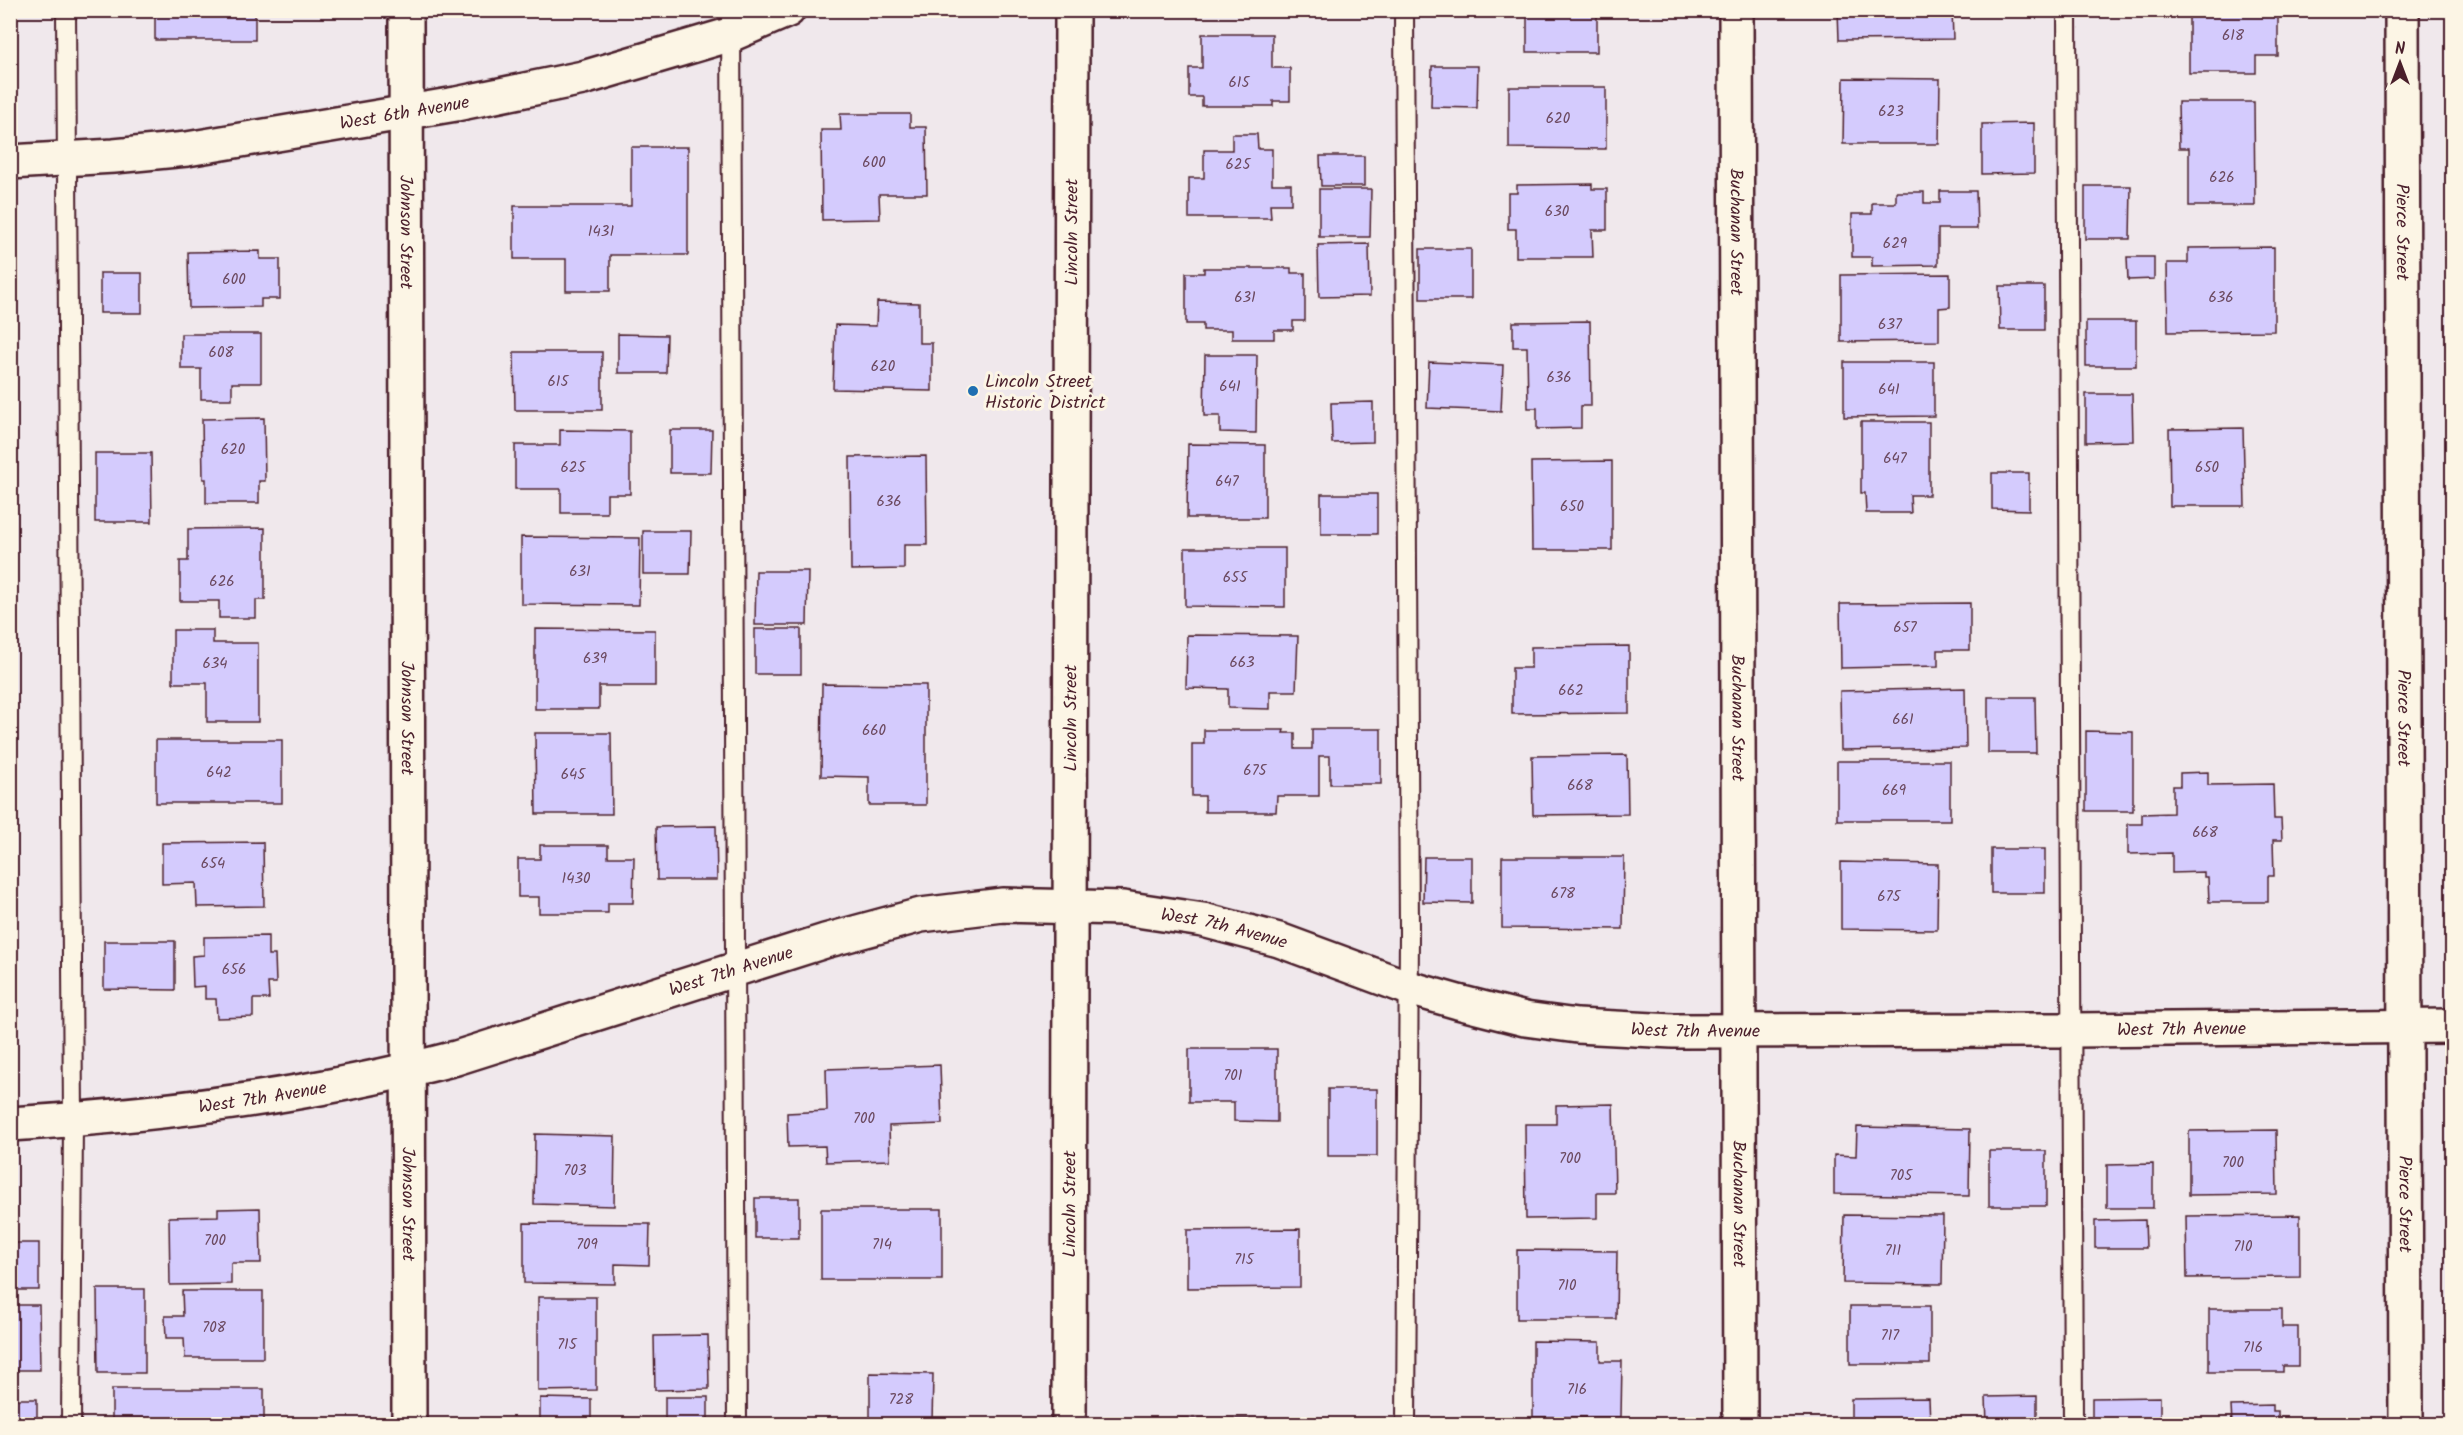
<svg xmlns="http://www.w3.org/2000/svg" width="2463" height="1435" viewBox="0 0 2463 1435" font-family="Kalam,sans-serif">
  <rect width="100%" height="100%" fill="#f0e8ec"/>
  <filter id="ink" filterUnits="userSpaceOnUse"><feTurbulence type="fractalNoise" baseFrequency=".0167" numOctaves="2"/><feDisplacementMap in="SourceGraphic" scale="12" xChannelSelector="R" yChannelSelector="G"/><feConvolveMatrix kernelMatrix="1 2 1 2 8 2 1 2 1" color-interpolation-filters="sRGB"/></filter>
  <g filter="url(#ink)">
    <g fill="#d4cbfd" stroke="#4a1f2b" stroke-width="1.5">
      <polygon points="107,10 255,10 255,40 155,40 155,13 107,13"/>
      <rect x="1527" y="10" width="70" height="42"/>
      <polygon points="1838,10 1952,10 1953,39 1839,40"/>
      <polygon points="2189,10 2256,10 2256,13 2278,13 2278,56 2256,56 2256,73 2189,73"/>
      <polygon points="1202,34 1272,34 1272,68 1290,68 1290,101 1273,101 1273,106 1202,106 1202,97 1189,97 1189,68 1202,68"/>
      <polygon points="1432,66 1478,66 1477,108 1431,107"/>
      <polygon points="1844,78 1940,79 1939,144 1843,144"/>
      <polygon points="1509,87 1606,87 1606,149 1509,148"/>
      <polygon points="2178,102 2254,102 2255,206 2189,206 2189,148 2179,148"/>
      <polygon points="840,114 910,114 910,127 926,127 927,194 879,194 880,219 822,220 821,130 841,130"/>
      <polygon points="2034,123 2034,173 1982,174 1982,124"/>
      <polygon points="1232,134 1257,134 1258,149 1272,149 1272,184 1291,184 1291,204 1270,204 1271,218 1189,218 1189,178 1204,178 1204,150 1232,150"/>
      <polygon points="631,147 688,147 688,255 610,255 610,291 566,291 566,259 514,259 514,206 631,206"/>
      <polygon points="1320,156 1364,156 1364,186 1321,186"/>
      <polygon points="1592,184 1592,189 1607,189 1607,230 1592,230 1593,257 1516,257 1516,229 1508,229 1508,193 1517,193 1517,185"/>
      <polygon points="2085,186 2131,186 2130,239 2085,239"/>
      <polygon points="1319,189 1371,189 1370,237 1319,237"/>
      <polygon points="1940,191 1976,191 1977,229 1938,229 1938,265 1872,266 1872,257 1852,257 1852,214 1872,214 1872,203 1896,203 1896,192 1924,192 1924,203 1940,203"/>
      <polygon points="1369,244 1370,296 1319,297 1318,245"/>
      <polygon points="2274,247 2274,331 2168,332 2167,263 2188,263 2188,248"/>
      <rect x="1420" y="249" width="51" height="50"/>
      <polygon points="260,251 260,259 280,259 280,299 261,299 261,307 189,308 188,252"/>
      <polygon points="2127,257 2154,257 2154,279 2128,280"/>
      <polygon points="1204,268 1291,268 1291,273 1305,273 1305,321 1293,321 1293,330 1274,330 1274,339 1232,339 1232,330 1203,330 1203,324 1186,324 1186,273 1204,273"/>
      <rect x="100" y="273" width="42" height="40"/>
      <polygon points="1950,274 1950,307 1939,308 1939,341 1841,342 1841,275"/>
      <polygon points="1999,286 2044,286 2044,330 2000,330"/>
      <polygon points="877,302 919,303 919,343 932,343 932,391 833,389 835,325 876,326"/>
      <polygon points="1590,321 1591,406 1581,406 1581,428 1537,429 1537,408 1528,408 1527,347 1513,347 1513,322"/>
      <rect x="2086" y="321" width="50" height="45"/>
      <polygon points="181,334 261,334 261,383 232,383 232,399 201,399 201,369 181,369"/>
      <polygon points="618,334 667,335 666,373 618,373"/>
      <polygon points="514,352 602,352 602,410 515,410"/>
      <polygon points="1205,355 1257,355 1256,433 1220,432 1220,416 1204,416"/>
      <polygon points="1429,362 1503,365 1501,411 1427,408"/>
      <polygon points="1844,362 1934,362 1934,416 1844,417"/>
      <polygon points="2086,394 2132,394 2133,441 2086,442"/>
      <polygon points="1373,402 1373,442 1332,443 1331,403"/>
      <polygon points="264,418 265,481 259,481 259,503 206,503 206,479 203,479 202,419"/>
      <polygon points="1861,422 1929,422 1929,495 1910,495 1911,513 1866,513 1865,493 1861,493"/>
      <polygon points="2243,428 2245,506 2170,506 2169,429"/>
      <polygon points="560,430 630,431 630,494 607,494 607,513 561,513 561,489 515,489 515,445 560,445"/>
      <polygon points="670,430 712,430 711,473 670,473"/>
      <polygon points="1188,444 1265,445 1265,518 1187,518"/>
      <polygon points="95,453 151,453 152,522 95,522"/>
      <polygon points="926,456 927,545 904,545 904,569 851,570 850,457"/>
      <polygon points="1612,461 1612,550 1532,550 1531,462"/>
      <polygon points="1992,473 2029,473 2029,510 1992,509"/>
      <rect x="1321" y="494" width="56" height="40"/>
      <polygon points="265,528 265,600 256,600 256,618 219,618 219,601 180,601 180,561 188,561 188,529"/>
      <polygon points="643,531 691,531 690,574 643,574"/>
      <polygon points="521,537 640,538 639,605 521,604"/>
      <polygon points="1185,548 1285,548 1285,607 1185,606"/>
      <polygon points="756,571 808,571 807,625 755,625"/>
      <polygon points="1970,603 1970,650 1938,650 1938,666 1841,668 1840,604"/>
      <polygon points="535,629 655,630 655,686 599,686 599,709 535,709"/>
      <rect x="755" y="629" width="46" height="45"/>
      <polygon points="173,630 213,630 213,643 258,643 258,722 207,722 207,683 173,683"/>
      <polygon points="1187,635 1298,636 1296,691 1270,691 1270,709 1228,708 1228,689 1186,688"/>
      <polygon points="1629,646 1629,713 1512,714 1512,668 1531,668 1531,647"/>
      <polygon points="822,684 926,685 926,805 869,805 869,777 821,776"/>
      <polygon points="1965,688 1966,748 1841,750 1840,691"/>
      <polygon points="1988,697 2035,697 2036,753 1988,753"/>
      <polygon points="1312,729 1381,729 1381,784 1330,784 1330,756 1319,756 1319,796 1277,796 1276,812 1205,812 1205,796 1192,796 1192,744 1204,744 1204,730 1284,730 1283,733 1295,733 1295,749 1312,749"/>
      <polygon points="2086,731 2133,732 2133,811 2086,811"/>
      <polygon points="535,733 611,733 612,814 536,814"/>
      <rect x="156" y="740" width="126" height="63"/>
      <polygon points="1627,755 1628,814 1533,815 1532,756"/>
      <rect x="1837" y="761" width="113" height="59"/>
      <polygon points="2208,772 2208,785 2273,784 2274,819 2281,819 2282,840 2273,840 2274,876 2268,876 2268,902 2209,902 2208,877 2204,877 2204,872 2172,873 2172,853 2128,854 2128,824 2142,824 2142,814 2173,813 2173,786 2180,786 2180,773"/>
      <polygon points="716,826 717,880 657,880 656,827"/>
      <polygon points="263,842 264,906 197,907 196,883 162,884 162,843"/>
      <polygon points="540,845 608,845 608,857 634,857 633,903 608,903 608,913 539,913 539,897 518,897 518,859 540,859"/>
      <rect x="1991" y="849" width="54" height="44"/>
      <polygon points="1424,857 1472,857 1472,903 1423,902"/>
      <polygon points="1502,857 1624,857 1623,929 1502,928"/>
      <polygon points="1841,862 1938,864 1937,930 1841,929"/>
      <polygon points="268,936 268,955 275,955 276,983 268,983 269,999 253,999 253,1017 217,1018 216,999 205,999 205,986 193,987 192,956 204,955 204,937"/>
      <polygon points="104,941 175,941 175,990 104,989"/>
      <polygon points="1189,1049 1277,1049 1277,1122 1234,1121 1234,1102 1189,1102"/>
      <polygon points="940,1065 942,1124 889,1126 890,1160 826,1162 825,1146 788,1147 787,1113 827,1111 826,1069"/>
      <rect x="1328" y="1089" width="49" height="67"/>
      <polygon points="1613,1104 1615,1193 1597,1193 1597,1218 1526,1219 1525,1124 1556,1124 1556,1105"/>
      <polygon points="1857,1127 1970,1129 1969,1196 1834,1194 1834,1155 1856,1156"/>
      <polygon points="2276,1130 2277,1194 2189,1195 2189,1131"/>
      <polygon points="535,1134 615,1136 614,1206 534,1204"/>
      <rect x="1989" y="1151" width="57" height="55"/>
      <polygon points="2153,1164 2153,1208 2107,1208 2107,1165"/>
      <rect x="755" y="1198" width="44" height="40"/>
      <polygon points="260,1208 261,1263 231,1263 231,1284 170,1285 169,1217 218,1216 218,1209"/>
      <rect x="821" y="1209" width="121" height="71"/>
      <polygon points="1844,1215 1943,1216 1942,1284 1843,1283"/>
      <polygon points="2300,1215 2300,1277 2187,1278 2186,1216"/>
      <polygon points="2145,1220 2146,1248 2095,1248 2095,1221"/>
      <polygon points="524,1223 650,1224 649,1265 615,1264 615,1284 524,1283"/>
      <polygon points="1300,1229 1300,1287 1187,1288 1187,1230"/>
      <rect x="10" y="1243" width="29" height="47"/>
      <polygon points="1517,1250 1617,1251 1616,1319 1517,1319"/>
      <polygon points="97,1289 145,1289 145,1373 98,1373"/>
      <polygon points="182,1291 263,1291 263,1358 185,1358 184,1338 166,1338 165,1316 183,1316"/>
      <polygon points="538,1297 596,1297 596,1390 538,1391"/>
      <polygon points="10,1305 39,1305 40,1370 10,1370"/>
      <rect x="1850" y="1306" width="80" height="58"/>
      <polygon points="2209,1309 2282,1309 2282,1327 2298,1327 2298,1366 2283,1366 2283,1372 2209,1372"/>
      <polygon points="708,1335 709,1389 655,1390 654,1336"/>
      <polygon points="1533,1341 1600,1342 1600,1361 1622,1361 1621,1417 1533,1417"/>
      <polygon points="870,1373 933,1374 932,1424 870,1424"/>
      <polygon points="112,1389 264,1389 264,1424 168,1424 168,1418 112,1419"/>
      <polygon points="2037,1396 2037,1424 1987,1424 1986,1397"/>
      <rect x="665" y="1397" width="43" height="27"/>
      <polygon points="2160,1397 2160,1424 2092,1424 2092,1398"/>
      <polygon points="540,1398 591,1399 591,1424 540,1424"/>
      <polygon points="1929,1398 1930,1424 1851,1424 1851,1399"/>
      <rect x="10" y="1399" width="27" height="25"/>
      <polygon points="2273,1405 2273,1411 2278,1411 2278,1424 2232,1424 2231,1406"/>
      <polygon points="1180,1418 1296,1419 1296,1424 1180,1424"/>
    </g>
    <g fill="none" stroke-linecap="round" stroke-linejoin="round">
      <defs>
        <g id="lane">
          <polyline points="66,10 73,1120 71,1424"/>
          <polyline points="731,10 737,1424"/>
          <polyline points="1404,10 1409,932 1406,1424"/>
          <polyline points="2067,10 2073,1424"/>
        </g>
        <g id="street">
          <path id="s1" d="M406,10L409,1424"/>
          <path id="s2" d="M2402,10L2406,1424"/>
          <path id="s3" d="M10,162L114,156L187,149L456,104L583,78L732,34L788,10"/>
          <path id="s4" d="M10,1124C160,1115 311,1096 456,1058L825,941L921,915L1003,905L1123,908L1203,920L1279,940L1409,988L1458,1002L1525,1019L1577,1026L1673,1031L2073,1030L2452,1026"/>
          <path id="s5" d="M1069,1424L1072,10"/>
        </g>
        <g id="secondary">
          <path id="s6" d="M1736,10L1740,1424"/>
        </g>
      </defs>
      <use href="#lane" stroke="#4a1f2b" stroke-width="22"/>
      <use href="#street" stroke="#4a1f2b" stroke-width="38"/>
      <use href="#secondary" stroke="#4a1f2b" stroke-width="38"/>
      <use href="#lane" stroke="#fcf5e5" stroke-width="18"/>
      <use href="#street" stroke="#fcf5e5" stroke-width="33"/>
      <use href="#secondary" stroke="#fcf5e5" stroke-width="33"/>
    </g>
  </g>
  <circle fill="#1f6fb2" stroke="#fcf5e5" stroke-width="2" cx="973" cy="391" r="6"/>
  <g text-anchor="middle" stroke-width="6" stroke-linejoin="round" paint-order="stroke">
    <g font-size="15" fill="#6c4a60">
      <text x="2233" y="40">618</text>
      <text x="1239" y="87">615</text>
      <text x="1891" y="116">623</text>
      <text x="1558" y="123">620</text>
      <text x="874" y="167">600</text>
      <text x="1238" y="169">625</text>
      <text x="2222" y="182">626</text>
      <text x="1557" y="216">630</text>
      <text x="601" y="236">1431</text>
      <text x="1895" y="248">629</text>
      <text x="234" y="284">600</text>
      <text x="1245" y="302">631</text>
      <text x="2221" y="302">636</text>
      <text x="1890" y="329">637</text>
      <text x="221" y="357">608</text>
      <text x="883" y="371">620</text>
      <text x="1559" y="382">636</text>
      <text x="558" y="386">615</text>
      <text x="1230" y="391">641</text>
      <text x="1889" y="394">641</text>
      <text x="233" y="454">620</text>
      <text x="1895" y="463">647</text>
      <text x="573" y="472">625</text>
      <text x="2207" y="472">650</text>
      <text x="1227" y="486">647</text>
      <text x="889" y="506">636</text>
      <text x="1572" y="511">650</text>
      <text x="580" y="576">631</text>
      <text x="1235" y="582">655</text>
      <text x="222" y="586">626</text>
      <text x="1905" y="632">657</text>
      <text x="595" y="663">639</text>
      <text x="1242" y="667">663</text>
      <text x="215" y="668">634</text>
      <text x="1571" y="695">662</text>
      <text x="1903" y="724">661</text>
      <text x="874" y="735">660</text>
      <text x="1255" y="775">675</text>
      <text x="219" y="777">642</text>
      <text x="573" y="779">645</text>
      <text x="1580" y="790">668</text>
      <text x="1894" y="795">669</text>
      <text x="2205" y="837">668</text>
      <text x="213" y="868">654</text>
      <text x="576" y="883">1430</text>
      <text x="1563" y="898">678</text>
      <text x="1889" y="901">675</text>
      <text x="234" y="974">656</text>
      <text x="1233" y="1080">701</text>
      <text x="864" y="1123">700</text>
      <text x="1570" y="1163">700</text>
      <text x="2233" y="1167">700</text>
      <text x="575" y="1175">703</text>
      <text x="1901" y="1180">705</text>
      <text x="215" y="1245">700</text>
      <text x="587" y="1249">709</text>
      <text x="882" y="1249">714</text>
      <text x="2243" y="1251">710</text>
      <text x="1893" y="1255">711</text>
      <text x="1244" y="1264">715</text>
      <text x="1567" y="1290">710</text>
      <text x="214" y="1332">708</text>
      <text x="1890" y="1340">717</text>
      <text x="567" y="1349">715</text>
      <text x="2253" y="1352">716</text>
      <text x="1577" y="1394">716</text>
      <text x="901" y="1404">728</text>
    </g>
    <g font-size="18" fill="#4a1f2b" stroke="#fcf5e5">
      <text dy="6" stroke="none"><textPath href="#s3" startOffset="398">West 6th Avenue</textPath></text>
      <text dy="6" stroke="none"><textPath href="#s1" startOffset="222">Johnson Street</textPath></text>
      <text dy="6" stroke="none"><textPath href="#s5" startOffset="1192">Lincoln Street</textPath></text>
      <text dy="6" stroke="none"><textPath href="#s6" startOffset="222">Buchanan Street</textPath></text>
      <text dy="6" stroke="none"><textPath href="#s2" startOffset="222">Pierce Street</textPath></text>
      <text dy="6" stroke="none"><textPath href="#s1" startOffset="708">Johnson Street</textPath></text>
      <text dy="6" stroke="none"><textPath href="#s5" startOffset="706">Lincoln Street</textPath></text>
      <text dy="6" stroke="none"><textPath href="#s6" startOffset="708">Buchanan Street</textPath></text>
      <text dy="6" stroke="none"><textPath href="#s2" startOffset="708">Pierce Street</textPath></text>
      <text dy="6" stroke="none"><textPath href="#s4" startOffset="1244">West 7th Avenue</textPath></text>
      <text dy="6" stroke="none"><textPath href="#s4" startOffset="740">West 7th Avenue</textPath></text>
      <text dy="6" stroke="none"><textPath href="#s4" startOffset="2216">West 7th Avenue</textPath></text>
      <text dy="6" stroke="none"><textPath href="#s4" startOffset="1730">West 7th Avenue</textPath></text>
      <text dy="6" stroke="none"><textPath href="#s4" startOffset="254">West 7th Avenue</textPath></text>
      <text dy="6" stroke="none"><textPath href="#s1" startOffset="1194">Johnson Street</textPath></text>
      <text dy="6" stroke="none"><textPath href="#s5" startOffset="220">Lincoln Street</textPath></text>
      <text dy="6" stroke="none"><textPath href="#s6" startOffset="1194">Buchanan Street</textPath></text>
      <text dy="6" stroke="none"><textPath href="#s2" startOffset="1194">Pierce Street</textPath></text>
    </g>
    <g font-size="18" fill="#4a1f2b" stroke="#fcf5e5" text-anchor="start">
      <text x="985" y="387">Lincoln Street<tspan x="985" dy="21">Historic District</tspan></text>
    </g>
  </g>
  <rect width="2463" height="1435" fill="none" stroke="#fcf5e5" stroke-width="36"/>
  <rect x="18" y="18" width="2427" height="1399" fill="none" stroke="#4a1f2b" stroke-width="2" filter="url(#ink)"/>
  <g transform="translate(2400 63)" stroke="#fcf5e5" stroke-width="4.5" paint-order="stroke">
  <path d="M0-4.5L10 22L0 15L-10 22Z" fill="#4a1f2b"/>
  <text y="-9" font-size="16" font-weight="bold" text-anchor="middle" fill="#4a1f2b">N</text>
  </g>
</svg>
